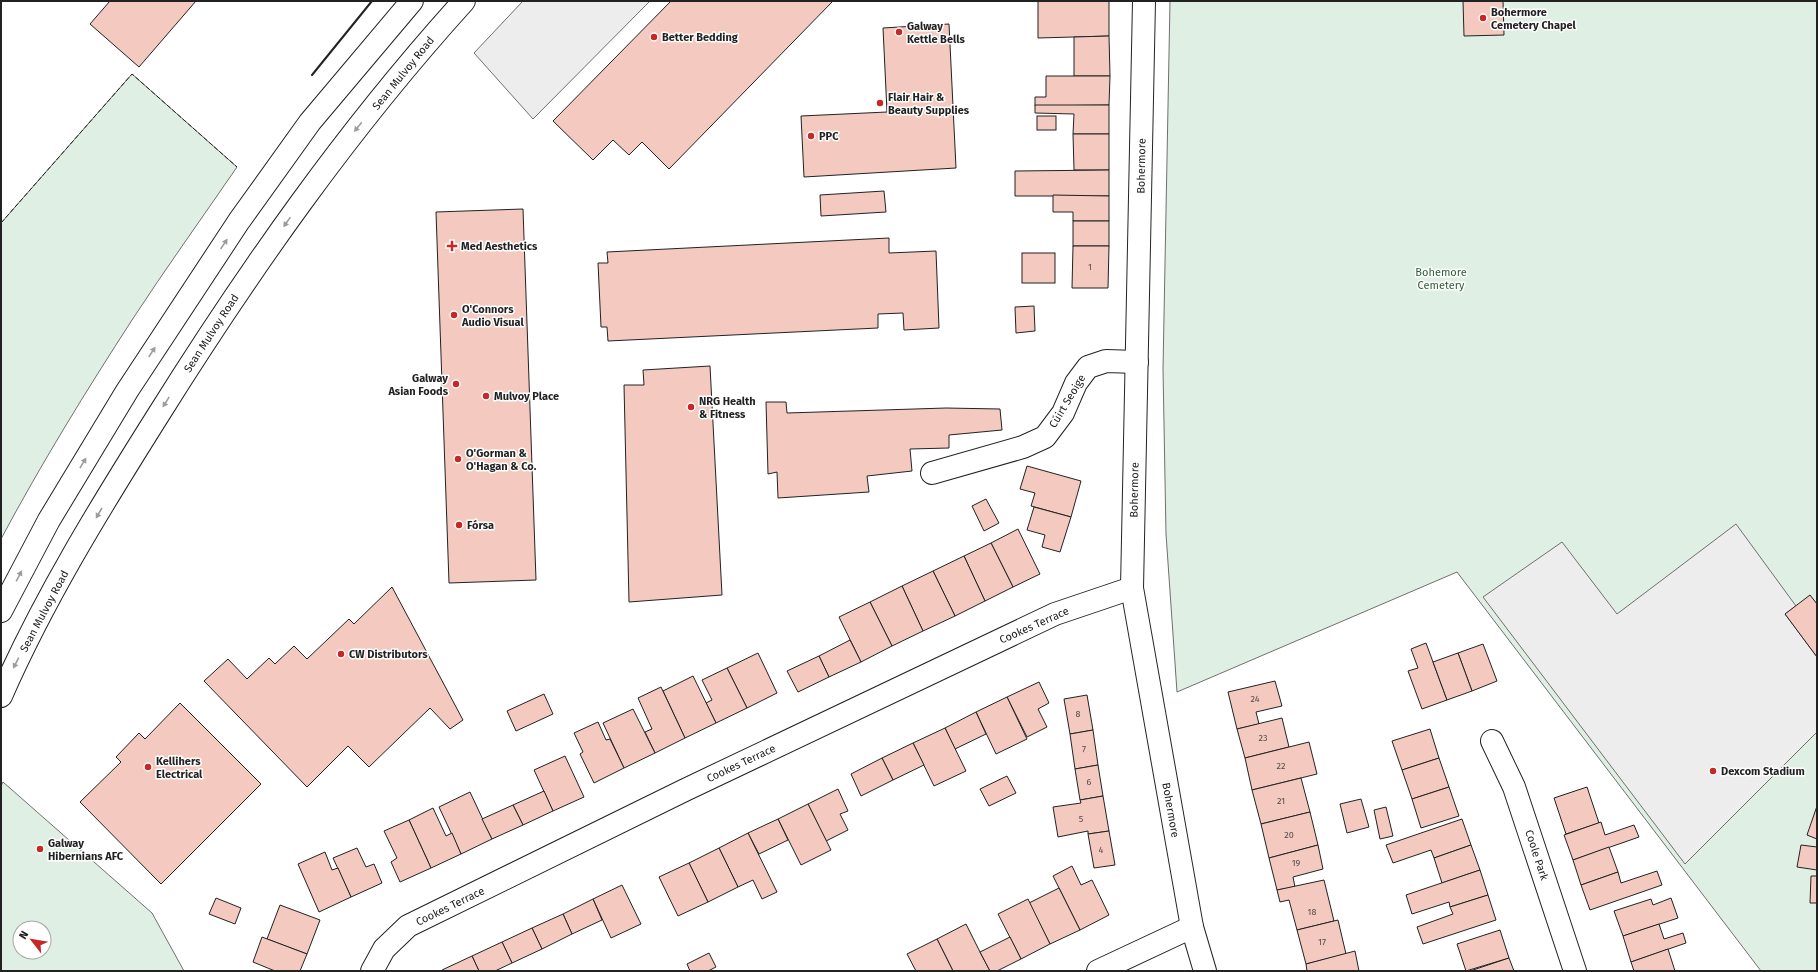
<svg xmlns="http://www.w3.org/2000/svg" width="1818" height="972" viewBox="0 0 1818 972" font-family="'Fira Sans',sans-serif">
  <rect width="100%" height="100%" fill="#fff"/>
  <g fill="#e0efe3" stroke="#6f6f6f" fill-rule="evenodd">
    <polygon points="1170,1 1817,1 1817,971 1761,971 1457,572 1177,692 1166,534 1163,369"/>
    <path d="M132,74L237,167C202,218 166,268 132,320C86,391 41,464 1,539V223Z"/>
    <path d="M3,782L152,913L184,971H1V786ZM20,928H44V952H20Z"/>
  </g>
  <g fill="#ededed" stroke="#6f6f6f">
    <polygon points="523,1 650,1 533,119 474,53"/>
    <polygon points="1736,524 1796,606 1785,614 1817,657 1817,732 1685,864 1483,597 1562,542 1617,614"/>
  </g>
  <g fill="#f3c9c0" stroke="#222">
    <polygon points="110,1 196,1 139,67 90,24"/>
    <polygon points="671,1 833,1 669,169 642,142 629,155 613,140 593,160 553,121"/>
    <polygon points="1038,1 1109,1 1109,36 1038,38"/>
    <polygon points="1463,1 1503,1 1504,35 1464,36"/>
    <polygon points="949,24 956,168 804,177 801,116 887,112 883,28"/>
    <polygon points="1109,36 1110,76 1074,76 1074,37"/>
    <polygon points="1046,76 1110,76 1109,105 1035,106 1035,97 1046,97"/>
    <polygon points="1035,105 1109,105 1109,134 1073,134 1074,114 1035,113"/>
    <rect x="1037" y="116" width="19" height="14"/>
    <polygon points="1073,134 1109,134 1109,170 1074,170"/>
    <polygon points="1109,170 1109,196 1015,196 1015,171"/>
    <polygon points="884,191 886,212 821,216 820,195"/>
    <polygon points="1053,195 1109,196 1109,221 1073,221 1073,212 1053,212"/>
    <polygon points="523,209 536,580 449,583 436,212"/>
    <rect x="1073" y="221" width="36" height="25"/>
    <polygon points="889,238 889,253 936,251 939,328 904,330 903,313 878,314 878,328 608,341 607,327 601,327 598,263 608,263 607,252"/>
    <polygon points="1073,246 1109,246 1108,288 1072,288"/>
    <rect x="1022" y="253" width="33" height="30"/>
    <polygon points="1034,306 1035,331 1016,333 1015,307"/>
    <polygon points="710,366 722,595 629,602 624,385 644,385 643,370"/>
    <polygon points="766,402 786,402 787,413 946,408 1000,409 1002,430 949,435 949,448 910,449 912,471 867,476 869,492 778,498 777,472 768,474"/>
    <polygon points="1027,466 1081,481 1071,517 1031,506 1035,493 1020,489"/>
    <polygon points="986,499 999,523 984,531 972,506"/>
    <polygon points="1034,507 1071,517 1060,552 1042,547 1045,535 1027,530"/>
    <polygon points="1018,529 1040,574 1013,587 991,543"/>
    <polygon points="991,543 1013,587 985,601 964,556"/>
    <polygon points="964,556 985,601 955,616 933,571"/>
    <polygon points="933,571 955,616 923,631 902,586"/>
    <polygon points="902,586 923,631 892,646 870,602"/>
    <polygon points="392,587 463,720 450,729 430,708 369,767 348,746 307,787 204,681 228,659 247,679 269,658 275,664 294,646 307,659 349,619 354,624"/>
    <polygon points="1810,595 1817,604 1817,657 1785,614"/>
    <polygon points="870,602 892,646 861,662 839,617"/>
    <polygon points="850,640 861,662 829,677 819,656"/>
    <polygon points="1426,643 1447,700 1422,709 1408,671 1418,668 1411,649"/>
    <polygon points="1483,644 1497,681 1472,691 1458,653"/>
    <polygon points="758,653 777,693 747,708 727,668"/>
    <polygon points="1458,653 1472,691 1447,700 1433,662"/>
    <polygon points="819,656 829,677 798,692 787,671"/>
    <polygon points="727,668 747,708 716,723 706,703 712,700 702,680"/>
    <polygon points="693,676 716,723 685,738 663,691"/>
    <polygon points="1275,681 1282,706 1256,712 1259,724 1237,729 1228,692"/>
    <polygon points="1039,682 1049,703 1038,709 1047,727 1027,737 1007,697"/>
    <polygon points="661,687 685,738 655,753 645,732 652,729 638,698"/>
    <polygon points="544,694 553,714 516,731 507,711"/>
    <polygon points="1087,695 1093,730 1070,734 1064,699"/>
    <polygon points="1007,697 1027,739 996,754 976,712"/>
    <polygon points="180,703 261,784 161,884 80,802 121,762 116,757 139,733 145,739"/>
    <polygon points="633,709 655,753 624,768 603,723"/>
    <polygon points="976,712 986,734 955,749 945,728"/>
    <polygon points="1282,718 1289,747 1245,758 1237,729"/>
    <polygon points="598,722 606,740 610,739 624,768 594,783 580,754 583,752 574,733"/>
    <polygon points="945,728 966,771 934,786 913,743"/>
    <polygon points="1430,729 1439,758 1402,770 1392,741"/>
    <polygon points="1093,730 1098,765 1075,769 1070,734"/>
    <polygon points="1309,742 1317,774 1252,790 1245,758"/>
    <polygon points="913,743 924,765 893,780 882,758"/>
    <polygon points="565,756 584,797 553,811 534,770"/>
    <polygon points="882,758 893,780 861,796 851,774"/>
    <polygon points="1439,758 1449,787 1412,799 1402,770"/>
    <polygon points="1098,765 1103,796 1080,800 1075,769"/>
    <polygon points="1007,776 1016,793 989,806 980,789"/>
    <polygon points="1301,778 1310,812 1261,824 1252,790"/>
    <polygon points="1449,787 1459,816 1421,828 1412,799"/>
    <polygon points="1587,787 1599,823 1566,834 1554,798"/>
    <polygon points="838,789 848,811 840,814 848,830 826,841 808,804"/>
    <polygon points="544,791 553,811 523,825 513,805"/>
    <polygon points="470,792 492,839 461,854 439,807"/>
    <polygon points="1103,796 1109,831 1088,834 1088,831 1058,837 1053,807 1081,803 1080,800"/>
    <polygon points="1361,799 1369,827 1347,833 1340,804"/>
    <polygon points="808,804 831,850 801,865 778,819"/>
    <polygon points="513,805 523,825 492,839 482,819"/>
    <polygon points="1817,806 1817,839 1807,835"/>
    <polygon points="1386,807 1393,836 1380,839 1374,810"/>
    <polygon points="433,808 446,836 452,833 461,854 431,868 409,820"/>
    <polygon points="1310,812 1318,845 1269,858 1261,824"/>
    <polygon points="778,819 788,840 759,854 748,833"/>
    <polygon points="1462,819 1471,845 1434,858 1431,850 1393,863 1386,845"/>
    <polygon points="409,820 431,868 400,882 391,862 397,858 384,831"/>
    <polygon points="1601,822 1605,835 1634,825 1639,837 1573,860 1564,835"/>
    <polygon points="1109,831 1115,865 1094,868 1088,834"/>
    <polygon points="748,833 777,892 762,899 753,880 738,887 719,848"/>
    <polygon points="1318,845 1323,869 1293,877 1295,887 1277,890 1269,858"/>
    <polygon points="1471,845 1480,870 1442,883 1434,858"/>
    <polygon points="1801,845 1817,847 1817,870 1797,867"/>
    <polygon points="1609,847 1618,872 1581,885 1573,860"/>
    <polygon points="357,848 366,867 374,864 382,883 351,897 333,858"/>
    <polygon points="719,848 738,887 708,902 689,863"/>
    <polygon points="325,852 332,870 338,868 351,897 319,912 298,864"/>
    <polygon points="689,863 708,902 678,916 659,877"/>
    <polygon points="1072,866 1081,885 1092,880 1109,915 1080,930 1053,876"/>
    <polygon points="1480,870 1488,895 1450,907 1449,902 1412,914 1406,895"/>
    <polygon points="1657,871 1662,885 1590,910 1581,885 1618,872 1621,883"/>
    <polygon points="1811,876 1817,876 1817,903 1810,903"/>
    <polygon points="1324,880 1334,921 1297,930 1289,900 1280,902 1277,890"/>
    <polygon points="622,885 641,924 611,938 593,899"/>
    <polygon points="1059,888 1080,930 1050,944 1029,903"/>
    <polygon points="1488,895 1496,920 1423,944 1417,927 1453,914 1450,907"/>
    <polygon points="216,898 241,908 235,924 209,914"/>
    <polygon points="1671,898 1678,918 1623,936 1614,911 1651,899 1653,905"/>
    <polygon points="593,899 602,920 572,934 563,914"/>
    <polygon points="1028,899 1050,944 1021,959 998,914"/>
    <polygon points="280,905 320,920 307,954 267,939"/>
    <polygon points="563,914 572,934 542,949 532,928"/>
    <polygon points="1338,920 1346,954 1306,964 1297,930"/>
    <polygon points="966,924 980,952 990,971 953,971 937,939"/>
    <polygon points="1659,924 1664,939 1683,933 1686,943 1631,962 1623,936"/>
    <polygon points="532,928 542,949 512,963 502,942"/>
    <polygon points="1500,930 1509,958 1466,971 1457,944"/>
    <polygon points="262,937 307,954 300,971 275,971 253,962"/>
    <polygon points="1010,937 1021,959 997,971 990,971 980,952"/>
    <polygon points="937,939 953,971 916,971 907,954"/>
    <polygon points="502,942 512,963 495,971 479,971 472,956"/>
    <polygon points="1668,949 1675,971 1634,971 1631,962"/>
    <polygon points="1355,951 1359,971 1307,971 1306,964"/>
    <polygon points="709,953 716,967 708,971 690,971 687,964"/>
    <polygon points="472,956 479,971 442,971 442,970"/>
    <polygon points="1509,958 1514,971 1470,971"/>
  </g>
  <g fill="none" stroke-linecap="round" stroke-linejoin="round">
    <defs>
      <g id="street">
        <polyline points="932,473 1023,447 1045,437 1063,413 1076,383 1088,367 1106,361 1137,362"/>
        <polyline points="1492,741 1514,787 1575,971"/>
        <polyline points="372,971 384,949 408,926 685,790 1055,614 1132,588"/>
        <polyline points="1098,971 1192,927"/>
      </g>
      <g id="secondary">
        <polyline points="1144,1 1132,588 1192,927 1205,971"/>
        <polyline points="1,611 49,520 127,391 239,221 310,122 412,1"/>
        <path d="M1,696C44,598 101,506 157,417C249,270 348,129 464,1"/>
      </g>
    </defs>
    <use href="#street" stroke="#222" stroke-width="24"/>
    <use href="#secondary" stroke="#222" stroke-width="24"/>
    <use href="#street" stroke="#fff" stroke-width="22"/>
    <use href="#secondary" stroke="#fff" stroke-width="22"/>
    <polyline stroke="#222" stroke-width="1" stroke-dasharray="5 2" stroke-linecap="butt" points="1,223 132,74 237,167"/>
    <polyline stroke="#222" stroke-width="2" points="312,75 372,1"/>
  </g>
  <defs><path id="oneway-solid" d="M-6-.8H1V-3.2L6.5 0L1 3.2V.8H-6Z"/></defs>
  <g fill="#9c9c9c">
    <use href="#oneway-solid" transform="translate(358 127) rotate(129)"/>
    <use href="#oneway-solid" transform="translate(287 222) rotate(125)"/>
    <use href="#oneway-solid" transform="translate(224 244) rotate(-56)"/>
    <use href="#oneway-solid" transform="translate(152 352) rotate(-57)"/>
    <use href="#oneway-solid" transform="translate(166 402) rotate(122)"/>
    <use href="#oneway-solid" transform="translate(83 463) rotate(-59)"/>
    <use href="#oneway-solid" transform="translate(99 513) rotate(120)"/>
    <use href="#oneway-solid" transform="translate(19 576) rotate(-62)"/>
    <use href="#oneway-solid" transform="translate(16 663) rotate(117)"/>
  </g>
  <g fill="#c62828" stroke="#fff" stroke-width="1.5">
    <circle cx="1483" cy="18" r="4"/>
    <circle cx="899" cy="32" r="4"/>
    <circle cx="654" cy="37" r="4"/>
    <circle cx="880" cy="103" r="4"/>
    <circle cx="811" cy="136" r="4"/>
    <path d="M450 240h4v4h4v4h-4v4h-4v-4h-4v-4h4z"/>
    <circle cx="454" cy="315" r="4"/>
    <circle cx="456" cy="384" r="4"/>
    <circle cx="486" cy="396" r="4"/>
    <circle cx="691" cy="407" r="4"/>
    <circle cx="458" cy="459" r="4"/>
    <circle cx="459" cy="525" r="4"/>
    <circle cx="341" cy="654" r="4"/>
    <circle cx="148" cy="767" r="4"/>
    <circle cx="1713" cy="771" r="4"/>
    <circle cx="40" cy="849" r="4"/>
  </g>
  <g text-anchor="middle" stroke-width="3" stroke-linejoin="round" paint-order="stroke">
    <g font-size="9" fill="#564c4a">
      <text x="1090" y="270">1</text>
      <text x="1255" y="702">24</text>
      <text x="1078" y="717">8</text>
      <text x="1263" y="741">23</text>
      <text x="1084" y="752">7</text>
      <text x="1281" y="769">22</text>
      <text x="1089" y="785">6</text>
      <text x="1281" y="804">21</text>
      <text x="1081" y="822">5</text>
      <text x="1289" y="838">20</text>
      <text x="1101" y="853">4</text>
      <text x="1296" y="866">19</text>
      <text x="1312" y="915">18</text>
      <text x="1322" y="945">17</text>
    </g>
    <g font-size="11" font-weight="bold" fill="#222" stroke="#fff" text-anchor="start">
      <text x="1491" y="16">Bohermore<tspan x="1491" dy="13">Cemetery Chapel</tspan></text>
      <text x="907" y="30">Galway<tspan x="907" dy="13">Kettle Bells</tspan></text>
      <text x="662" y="41">Better Bedding</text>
      <text x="888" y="101">Flair Hair &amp;<tspan x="888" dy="13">Beauty Supplies</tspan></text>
      <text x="819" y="140">PPC</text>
      <text x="461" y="250">Med Aesthetics</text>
      <text x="462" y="313">O'Connors<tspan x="462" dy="13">Audio Visual</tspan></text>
      <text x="448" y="382" text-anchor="end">Galway<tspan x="448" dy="13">Asian Foods</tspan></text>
      <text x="494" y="400">Mulvoy Place</text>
      <text x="699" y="405">NRG Health<tspan x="699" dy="13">&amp; Fitness</tspan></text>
      <text x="466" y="457">O'Gorman &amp;<tspan x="466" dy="13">O'Hagan &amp; Co.</tspan></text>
      <text x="467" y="529">Fórsa</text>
      <text x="349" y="658">CW Distributors</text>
      <text x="156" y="765">Kellihers<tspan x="156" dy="13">Electrical</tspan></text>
      <text x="1721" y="775">Dexcom Stadium</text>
      <text x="48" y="847">Galway<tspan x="48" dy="13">Hibernians AFC</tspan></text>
    </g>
    <g font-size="11" fill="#222" stroke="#fff">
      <text transform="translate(403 73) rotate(-51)" y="4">Sean Mulvoy Road</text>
      <text transform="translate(1141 166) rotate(-89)" y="4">Bohermore</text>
      <text transform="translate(211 333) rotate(-57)" y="4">Sean Mulvoy Road</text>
      <text transform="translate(1067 401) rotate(-59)" y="4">Cúirt Seoige</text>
      <text transform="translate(1134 490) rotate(-89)" y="4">Bohermore</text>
      <text transform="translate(44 611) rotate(-62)" y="4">Sean Mulvoy Road</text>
      <text transform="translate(1034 625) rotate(-24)" y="4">Cookes Terrace</text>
      <text transform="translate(741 763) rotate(-25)" y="4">Cookes Terrace</text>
      <text transform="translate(1171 810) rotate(80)" y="4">Bohermore</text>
      <text transform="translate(1537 855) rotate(72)" y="4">Coole Park</text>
      <text transform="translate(450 906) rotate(-26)" y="4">Cookes Terrace</text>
    </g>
    <g font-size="11" fill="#2f5e38" stroke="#fff">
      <text x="1441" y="276">Bohemore<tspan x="1441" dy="13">Cemetery</tspan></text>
    </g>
  </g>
  <rect width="1818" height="972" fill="none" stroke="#222222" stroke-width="4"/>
  <g transform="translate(32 940) rotate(301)"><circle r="19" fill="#ffffff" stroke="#a7a7a7"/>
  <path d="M0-3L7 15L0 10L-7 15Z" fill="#c62828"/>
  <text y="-6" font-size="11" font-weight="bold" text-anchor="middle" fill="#222222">N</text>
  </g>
</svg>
